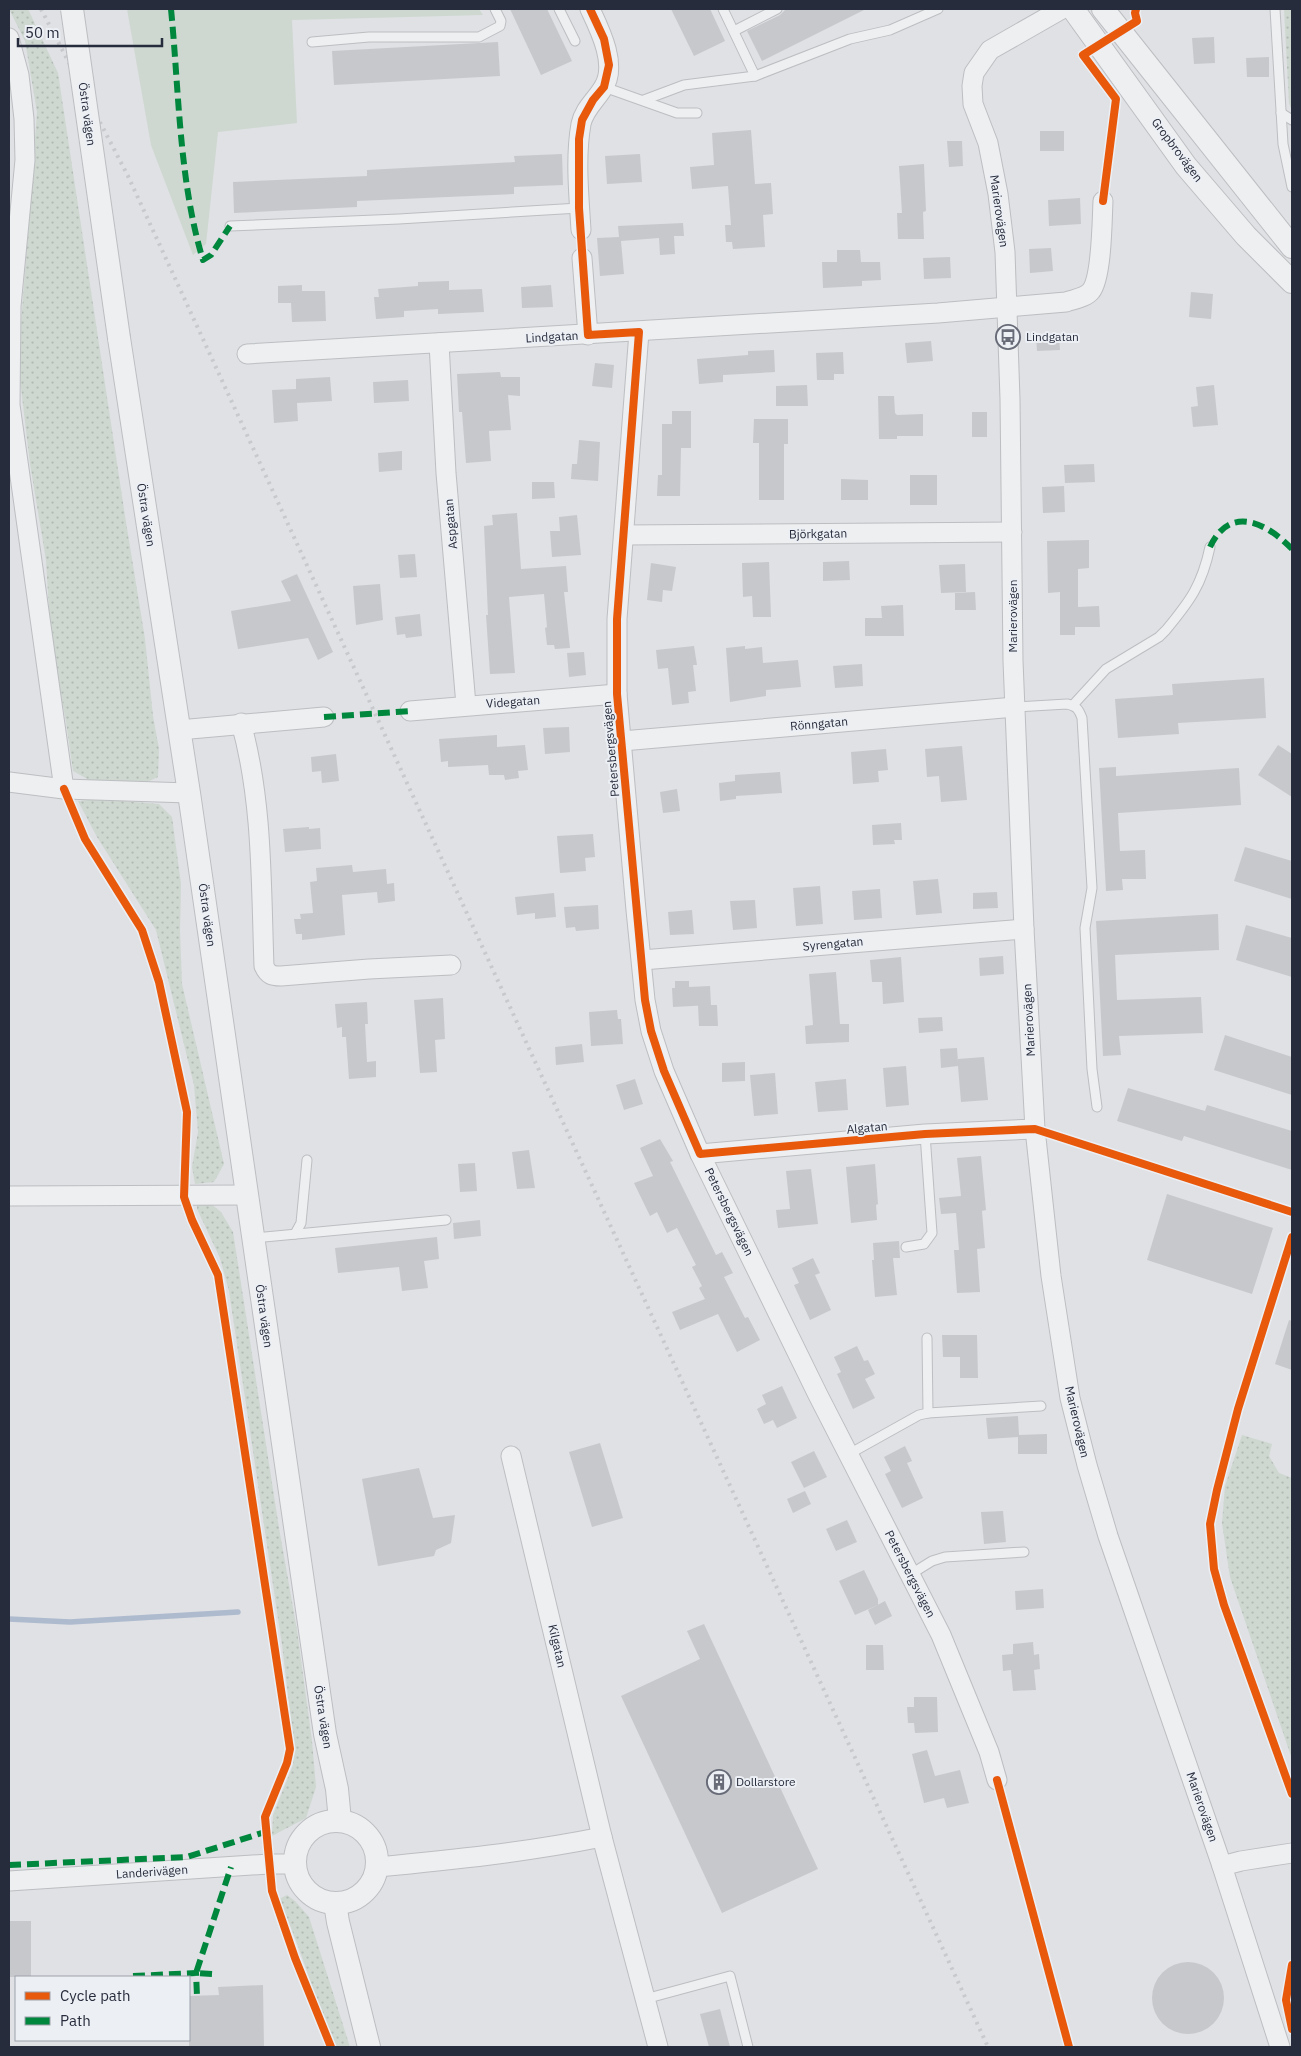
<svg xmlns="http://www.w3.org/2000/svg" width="1301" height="2056" viewBox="0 0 1301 2056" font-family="'IBM Plex Sans',sans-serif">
  <defs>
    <pattern id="grass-dots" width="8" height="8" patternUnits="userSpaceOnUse" patternTransform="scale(1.25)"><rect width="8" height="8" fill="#ced8d0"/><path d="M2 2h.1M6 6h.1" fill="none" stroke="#b1bab4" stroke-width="1.8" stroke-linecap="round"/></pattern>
  </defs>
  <rect width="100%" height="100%" fill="#dfe1e4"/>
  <g fill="url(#grass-dots)">
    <polygon points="9,9 28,9 58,73 125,516 145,639 153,716 159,749 158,777 134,788 91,781 73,771 66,722 51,643 46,560 30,464 18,363 37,112 25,41"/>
    <polygon points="1284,9 1292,9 1292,111 1289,103"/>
    <polygon points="98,799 159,804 172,817 181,884 180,931 182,984 224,1164 214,1182 195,1184 192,1167 198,1132 194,1085 156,930 97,837 78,801"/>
    <polygon points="197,1202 210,1203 221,1212 233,1232 279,1528 297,1630 312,1741 316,1787 306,1818 272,1836 273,1815 293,1765 294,1744 282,1645 229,1291 220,1258 197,1209"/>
    <polygon points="1242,1435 1272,1444 1269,1456 1279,1473 1292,1478 1292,1759 1230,1577 1222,1523 1225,1486"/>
    <path d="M287,1895L295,1901L309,1917L350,2047H330C316,1996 300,1947 279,1899Z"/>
  </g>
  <polygon fill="#ced8d0" points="127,9 479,9 483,15 292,20 297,123 218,132 206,244 193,255 151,145"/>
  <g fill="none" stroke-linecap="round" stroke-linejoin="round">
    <polyline stroke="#aebace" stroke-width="5.5" points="9,1619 70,1622 238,1612"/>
  </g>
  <g fill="#c7c8cc">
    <polygon points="510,9 547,9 572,61 541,75"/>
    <polygon points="671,9 710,9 725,41 694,56"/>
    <polygon points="786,9 866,9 762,61 747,31 780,15"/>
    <polygon points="1214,37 1215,63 1194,64 1192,38"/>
    <polygon points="498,42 500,76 334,85 332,51"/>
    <polygon points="1269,57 1269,77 1247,77 1246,58"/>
    <polygon points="751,130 755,184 771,183 773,214 763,215 765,247 733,249 732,242 726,242 725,225 731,225 728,186 692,189 690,167 714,165 712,133"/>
    <rect x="1040" y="131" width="24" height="20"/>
    <polygon points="947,141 962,141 963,166 949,167"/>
    <polygon points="562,154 563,185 514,187 514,194 357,201 357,207 234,213 233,182 367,176 367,170 515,162 514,156"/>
    <polygon points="640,154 642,182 607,184 605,156"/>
    <polygon points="924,164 926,211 923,212 924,239 898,239 897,213 902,213 899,166"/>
    <polygon points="1080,198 1081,224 1049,226 1048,200"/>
    <polygon points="683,223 684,236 674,236 675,254 660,255 659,238 621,241 624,274 600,276 597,238 619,237 618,226"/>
    <polygon points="1051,248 1053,271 1030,273 1029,249"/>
    <polygon points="837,250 860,250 861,262 880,262 881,280 862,281 862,286 823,288 822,262 837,262"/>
    <polygon points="950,257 951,278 924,279 923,258"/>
    <polygon points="449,281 449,290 482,289 484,312 438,314 438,309 404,311 404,317 376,319 374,297 379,297 378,289 418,286 418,282"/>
    <polygon points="302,285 302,291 325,291 326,321 292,322 291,303 278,303 278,286"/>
    <polygon points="551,285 553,307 522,308 521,287"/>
    <polygon points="1191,292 1213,294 1211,319 1189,317"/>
    <polygon points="1059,334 1060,350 1037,351 1036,335"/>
    <polygon points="931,341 933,361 907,363 905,343"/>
    <polygon points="774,350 775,372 723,375 723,382 699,384 697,359 748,355 748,351"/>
    <polygon points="843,352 844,374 834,374 834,380 817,380 816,353"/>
    <polygon points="595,363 614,365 612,388 592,386"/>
    <polygon points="500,372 501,377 520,377 520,396 508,395 511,430 489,431 491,461 466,463 462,412 459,412 457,374"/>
    <polygon points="330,377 332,401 297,403 298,421 274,423 272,390 296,389 296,379"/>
    <polygon points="408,380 409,401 374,403 373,382"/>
    <polygon points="807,385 808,406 776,406 776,386"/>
    <polygon points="1214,385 1218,425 1193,427 1191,407 1198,406 1196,387"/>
    <polygon points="878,396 894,396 895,413 897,415 923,414 923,436 897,436 897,439 879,439"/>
    <polygon points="672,411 691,411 691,448 681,448 680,496 657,496 658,475 662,475 662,424 672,424"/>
    <rect x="972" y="412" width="15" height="25"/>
    <polygon points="754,419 788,419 788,444 784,444 784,500 759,500 759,443 753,443"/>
    <polygon points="579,440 600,442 598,481 571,479 572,464 577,464"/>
    <polygon points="402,451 402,470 379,472 378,453"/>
    <polygon points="1094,464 1095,482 1065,483 1064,465"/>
    <rect x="910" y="475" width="27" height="30"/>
    <polygon points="841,479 868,480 868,500 841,500"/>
    <polygon points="532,482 554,482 555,498 532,499"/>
    <polygon points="1064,486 1065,512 1043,513 1042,487"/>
    <polygon points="517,513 521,569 566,566 568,592 564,592 570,648 555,649 554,645 547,645 545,628 547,627 544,594 509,597 515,673 490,674 486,615 488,615 484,526 493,525 492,515"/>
    <polygon points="577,515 581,555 552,557 550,531 560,531 559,517"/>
    <polygon points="1089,540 1089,568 1078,569 1078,607 1099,606 1100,627 1075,627 1075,635 1060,635 1060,592 1048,593 1047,541"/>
    <polygon points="415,554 417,577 400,578 398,555"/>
    <polygon points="849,561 850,580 823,581 823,562"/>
    <polygon points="769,562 771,617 753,617 752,596 743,597 742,563"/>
    <polygon points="651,563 676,567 672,591 663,590 662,602 647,600"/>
    <polygon points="965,564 966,592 941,593 939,565"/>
    <polygon points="297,574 333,652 318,660 308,638 238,649 231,611 291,601 281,581"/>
    <polygon points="380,584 383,620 356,625 353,586"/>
    <polygon points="975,592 976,610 955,610 955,593"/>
    <polygon points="903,605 904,636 865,636 865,618 882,618 881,606"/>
    <polygon points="420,614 422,636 406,638 405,634 397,635 395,617"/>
    <polygon points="694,646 697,665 693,665 696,691 688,692 689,703 672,705 668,668 658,669 656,650"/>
    <polygon points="745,646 745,649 762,647 763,663 798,660 801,687 766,690 766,696 730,702 726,648"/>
    <polygon points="584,652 586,675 569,677 567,653"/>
    <polygon points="862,664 863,686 835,688 833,666"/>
    <polygon points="1264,678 1266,718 1178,723 1179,734 1118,738 1115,699 1173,695 1172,684"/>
    <polygon points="569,727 570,752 545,754 543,728"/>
    <polygon points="497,735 497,747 525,745 528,770 518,771 519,778 505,780 504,775 489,775 488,765 448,767 448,761 441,762 439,739"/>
    <polygon points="1278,745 1292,754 1292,797 1258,775"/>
    <polygon points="962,746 967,800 941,802 939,776 927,777 925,749"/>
    <polygon points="886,749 888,770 878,771 879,782 853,784 851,752"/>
    <polygon points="336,754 339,781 322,783 321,771 312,772 311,757"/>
    <polygon points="1116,767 1116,776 1239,768 1241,805 1118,813 1120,851 1145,850 1146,879 1122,879 1123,890 1106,891 1099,768"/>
    <polygon points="780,772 782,793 736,796 736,799 720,801 719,783 735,781 735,775"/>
    <polygon points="677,789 680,811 663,813 660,792"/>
    <polygon points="901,823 902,840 894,840 895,844 873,845 872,825"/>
    <polygon points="309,827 309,829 320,828 321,849 285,852 283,829"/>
    <polygon points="593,834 595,857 585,858 586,871 560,873 557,836"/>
    <polygon points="1245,847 1292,861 1292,899 1234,881"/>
    <polygon points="352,865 353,872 386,869 387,884 394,883 395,901 378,903 377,892 342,895 345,935 302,940 302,934 296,934 294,919 301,919 300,914 313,913 310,882 317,881 316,868"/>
    <polygon points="938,879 942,913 916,915 913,881"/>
    <polygon points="820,886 823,924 796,926 793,888"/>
    <polygon points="880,889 882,918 854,920 852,891"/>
    <polygon points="997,892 998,908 973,909 973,893"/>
    <polygon points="554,893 556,917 535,919 535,913 517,915 515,897"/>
    <polygon points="755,900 757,928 733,930 730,901"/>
    <polygon points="598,905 599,929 576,931 575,927 566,928 564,907"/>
    <polygon points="692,910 694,934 670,935 668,912"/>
    <polygon points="1218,914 1219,950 1115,955 1117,1000 1201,997 1203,1033 1119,1036 1121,1055 1103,1056 1096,921"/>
    <polygon points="1246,925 1292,938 1292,977 1236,960"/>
    <polygon points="1003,956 1004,974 980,976 979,958"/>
    <polygon points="901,957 904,1002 883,1004 882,982 872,982 870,960"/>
    <polygon points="836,972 840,1024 849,1024 849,1042 806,1044 805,1026 813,1025 809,974"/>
    <polygon points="675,981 689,981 689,987 710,986 711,1005 673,1007 672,988 675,988"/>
    <polygon points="443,998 445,1039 435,1040 437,1072 420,1073 414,1000"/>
    <polygon points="367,1002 368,1024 365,1024 367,1062 376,1061 376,1077 349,1079 346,1037 342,1037 342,1027 337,1028 335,1004"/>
    <polygon points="698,1005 717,1005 718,1026 699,1026"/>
    <polygon points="617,1010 618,1019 621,1019 623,1044 591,1046 589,1012"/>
    <polygon points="942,1017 943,1031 919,1033 918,1018"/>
    <polygon points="1225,1035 1292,1057 1292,1095 1214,1070"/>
    <polygon points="582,1044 584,1062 556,1065 555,1047"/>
    <polygon points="957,1048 958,1062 958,1059 984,1057 988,1100 961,1102 958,1066 941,1068 940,1049"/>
    <polygon points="745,1062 745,1081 722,1082 722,1063"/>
    <polygon points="906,1066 909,1105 886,1107 883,1068"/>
    <polygon points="775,1073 778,1114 754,1116 750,1075"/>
    <polygon points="635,1079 643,1104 624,1110 616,1085"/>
    <polygon points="846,1079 848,1110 818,1112 815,1082"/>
    <polygon points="1128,1088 1205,1111 1207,1105 1292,1131 1292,1170 1184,1136 1182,1141 1117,1121"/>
    <polygon points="660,1139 673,1161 670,1162 716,1255 722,1252 733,1273 724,1277 745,1318 748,1317 760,1340 737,1352 718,1314 680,1330 672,1312 705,1299 699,1288 702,1286 692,1267 696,1265 677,1228 667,1233 657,1212 650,1216 634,1183 653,1176 640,1148"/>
    <polygon points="529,1150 535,1188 517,1189 512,1152"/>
    <polygon points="981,1156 986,1210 982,1211 985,1248 977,1249 980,1292 957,1293 954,1250 959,1250 956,1213 941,1214 939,1198 961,1196 957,1158"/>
    <polygon points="475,1163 477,1191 460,1192 458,1164"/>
    <polygon points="875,1164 878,1204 876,1205 877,1220 851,1223 846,1167"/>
    <polygon points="811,1169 818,1224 778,1228 776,1210 790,1209 786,1171"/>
    <polygon points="1167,1194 1273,1228 1252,1294 1147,1260"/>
    <polygon points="480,1220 481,1236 454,1239 453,1223"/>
    <polygon points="437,1237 439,1259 424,1261 428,1288 402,1291 399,1267 338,1273 335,1248"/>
    <polygon points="899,1241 900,1258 893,1258 897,1295 875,1297 872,1260 874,1260 873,1243"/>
    <polygon points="813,1258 820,1273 815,1275 831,1310 810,1320 794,1285 799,1283 792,1268"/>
    <polygon points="1289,1320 1292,1321 1292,1370 1275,1364"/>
    <polygon points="942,1335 977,1335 978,1378 960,1378 960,1357 943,1357"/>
    <polygon points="857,1346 864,1361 868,1360 875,1374 865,1379 875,1398 853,1409 837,1374 841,1372 834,1357"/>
    <polygon points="782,1386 797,1418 777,1428 773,1420 764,1424 757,1409 766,1404 762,1395"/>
    <polygon points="1018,1416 1019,1435 1047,1434 1047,1454 1018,1454 1018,1437 988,1439 986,1418"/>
    <polygon points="600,1443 623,1518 592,1527 569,1452"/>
    <polygon points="905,1446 912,1461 907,1463 923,1498 902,1508 885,1474 891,1471 884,1457"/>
    <polygon points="814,1451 827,1477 804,1488 791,1462"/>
    <polygon points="419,1468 433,1518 455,1515 451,1543 436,1550 434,1556 378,1566 362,1479"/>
    <polygon points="805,1491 811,1504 793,1513 787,1499"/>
    <polygon points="1003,1511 1006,1542 984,1544 981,1512"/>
    <polygon points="847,1520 857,1542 836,1551 826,1529"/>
    <polygon points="864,1570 878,1599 878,1605 855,1615 839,1581"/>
    <polygon points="1043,1589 1044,1608 1016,1610 1015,1591"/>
    <polygon points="885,1601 892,1616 875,1625 868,1610"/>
    <polygon points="704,1624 818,1869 722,1913 621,1696 700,1659 687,1631"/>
    <polygon points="1033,1642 1034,1655 1039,1654 1040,1669 1034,1670 1036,1690 1013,1691 1011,1670 1003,1671 1002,1655 1013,1654 1013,1644"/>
    <polygon points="866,1645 883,1645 884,1670 866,1670"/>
    <polygon points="914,1697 937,1697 938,1732 915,1733 914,1723 908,1723 907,1707 914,1707"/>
    <polygon points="927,1750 935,1776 960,1770 969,1803 947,1808 944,1798 924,1803 912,1754"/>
    <rect x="9" y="1921" width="22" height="56"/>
    <circle cx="1188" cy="1998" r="36"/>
    <polygon points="263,1985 264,2047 189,2047 189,1996 219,1995 218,1987"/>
    <polygon points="720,2009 730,2047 709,2047 700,2014"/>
  </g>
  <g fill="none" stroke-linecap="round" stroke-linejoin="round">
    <defs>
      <g id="service">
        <polyline points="559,9 575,41"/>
        <polyline points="723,9 755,76"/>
        <polyline points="1275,9 1283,144 1292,187"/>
        <polyline points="734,31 777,9"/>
        <polyline points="312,42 369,37 479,37 500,26 501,21 495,9"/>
        <polyline points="604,87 677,113 697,113"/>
        <polyline points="644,100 684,85 755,76 850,39 890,30 938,9"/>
        <polyline points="1281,113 1292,120"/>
        <polyline points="230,226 399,219 579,208"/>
        <path d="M1073,705L1106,669L1159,637L1166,630C1190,601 1202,585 1210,547"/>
        <path d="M1015,707L1067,704C1077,706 1079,710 1082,718L1092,888L1085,928L1092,1069L1097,1107"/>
        <polyline points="295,1234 301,1223 307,1160"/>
        <polyline points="253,1238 446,1220"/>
        <polyline points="906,1247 924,1244 932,1233 925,1134"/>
        <polyline points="927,1338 928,1413"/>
        <polyline points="849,1454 919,1415 928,1413 1041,1406"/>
        <polyline points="911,1574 932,1561 945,1557 1024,1552"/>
        <polyline points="645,1999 730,1976 748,2047"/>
      </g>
      <g id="minor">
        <polyline points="1062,9 990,50 974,73 972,86 973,104 988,143 998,194 1005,252 1010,399 1013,661 1024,929 1035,1129 1051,1276 1070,1398 1087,1465 1108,1536 1222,1866 1280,2047"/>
        <polyline points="9,38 19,75 24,119 25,160 11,306 10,405 64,789"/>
        <path d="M581,230C579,196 575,158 581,124C584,109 596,100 603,88C618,66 600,30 590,9"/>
        <polyline points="582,258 588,335"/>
        <polyline points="639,332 617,619 617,694 636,910 645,1000 651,1031 664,1071 700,1154 818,1395 941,1635 989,1752 997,1780"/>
        <polyline points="439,343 446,473 466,705"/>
        <path d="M247,354L938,313L1066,302C1074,299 1085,298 1091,291C1102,277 1102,220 1103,201"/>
        <polyline points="624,535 1012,532"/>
        <polyline points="410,711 617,694"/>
        <path d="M241,723C263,801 261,886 264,966C268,975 272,976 281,976L369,969L451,965"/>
        <polyline points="179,730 324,717"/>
        <polyline points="622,741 1015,707"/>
        <polyline points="9,782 64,789 189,793"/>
        <polyline points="642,960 1024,929"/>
        <polyline points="700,1154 925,1134 1035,1129"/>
        <polyline points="9,1196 247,1195"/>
        <polyline points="511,1456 602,1837 658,2047"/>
        <polyline points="1222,1866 1241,1861 1292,1853"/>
        <path d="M377,1867C452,1860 528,1852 602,1837"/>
        <polyline points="9,1881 269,1864 295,1864"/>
      </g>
      <g id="tertiary">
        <polyline points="1073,9 1186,166 1246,236 1292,282"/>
        <polyline points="1103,9 1292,247"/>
        <polyline points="119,338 189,793 325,1734 337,1789 340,1821"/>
        <circle cx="336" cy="1862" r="41"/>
        <polyline points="335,1903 338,1922 369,2047"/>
      </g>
    </defs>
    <use href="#service" stroke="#bcbec1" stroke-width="11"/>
    <use href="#minor" stroke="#bcbec1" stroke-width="21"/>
    <use href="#tertiary" stroke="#bcbec1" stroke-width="24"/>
    <use href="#service" stroke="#eeeff1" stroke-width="9"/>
    <use href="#minor" stroke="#eeeff1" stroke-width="19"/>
    <use href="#tertiary" stroke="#eeeff1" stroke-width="22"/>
    <polyline stroke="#c7c9cc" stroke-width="4" stroke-dasharray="2.5 5" stroke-linecap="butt" points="41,9 128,176 988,2047"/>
    <defs>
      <polyline id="tertiary-bridge" points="72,9 119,338"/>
    </defs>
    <use href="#tertiary-bridge" stroke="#bcbec1" stroke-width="24" stroke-linecap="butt"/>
    <use href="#tertiary-bridge" stroke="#eeeff1" stroke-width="22"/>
    <g stroke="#00873e" stroke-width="6" stroke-dasharray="12 6" stroke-linecap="butt">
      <path d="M171,9C179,90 179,182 203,260L211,255L230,226"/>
      <path d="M1210,547C1230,504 1267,523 1292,549"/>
      <polyline points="324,717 410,711"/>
      <polyline points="9,1865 187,1857 265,1832"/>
      <polyline points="212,1974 196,1973 231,1867"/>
      <polyline points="133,1976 196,1973 197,1996"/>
    </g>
    <defs>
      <g id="cycleway">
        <polyline points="590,9 604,39 609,65 604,87 593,100 582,120 579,139 579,208 588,335 639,332 617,619 617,694 645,1000 651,1031 664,1071 700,1154 925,1134 1035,1129 1292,1212"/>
        <polyline points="1103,201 1116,99 1083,55 1137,21 1135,13 1136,9"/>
        <polyline points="64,789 85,839 142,930 159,982 187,1112 184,1197 192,1220 218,1275 290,1749 287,1763 265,1817 272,1891 295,1958 331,2047"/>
        <polyline points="1292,1237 1238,1409 1217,1490 1210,1524 1214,1569 1224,1605 1292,1794"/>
        <polyline points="997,1780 1069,2047"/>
        <polyline points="1292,1965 1286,2000 1292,2029"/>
      </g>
    </defs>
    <use href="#cycleway" stroke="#eceff4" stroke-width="11"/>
    <use href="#cycleway" stroke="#e8590c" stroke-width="8"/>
  </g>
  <defs>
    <symbol id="bus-ring" viewBox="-11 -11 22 22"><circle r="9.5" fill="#eceff4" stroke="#676b77" stroke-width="1.5"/><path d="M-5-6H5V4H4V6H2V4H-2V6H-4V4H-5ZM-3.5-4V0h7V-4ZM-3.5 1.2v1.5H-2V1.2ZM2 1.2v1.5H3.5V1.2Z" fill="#676b77"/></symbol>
    <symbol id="building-ring" viewBox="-11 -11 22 22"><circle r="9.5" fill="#eceff4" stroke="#676b77" stroke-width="1.5"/><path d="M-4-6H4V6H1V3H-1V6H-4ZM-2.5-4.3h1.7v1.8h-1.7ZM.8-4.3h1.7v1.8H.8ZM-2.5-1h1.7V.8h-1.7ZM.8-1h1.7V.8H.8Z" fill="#676b77"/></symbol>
  </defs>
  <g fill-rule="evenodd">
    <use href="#bus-ring" x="994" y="323" width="28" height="28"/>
    <use href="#building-ring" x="705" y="1768" width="28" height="28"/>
  </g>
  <g text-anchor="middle" stroke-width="4" stroke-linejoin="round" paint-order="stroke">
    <g font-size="12" fill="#272c3c" stroke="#eceff4">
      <text transform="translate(87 114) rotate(82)" y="4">Östra vägen</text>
      <text transform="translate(1177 150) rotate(53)" y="4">Gropbrovägen</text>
      <text transform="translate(999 211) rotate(82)" y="4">Marierovägen</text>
      <text transform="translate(552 337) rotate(-3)" y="4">Lindgatan</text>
      <text transform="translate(146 515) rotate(81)" y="4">Östra vägen</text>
      <text transform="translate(451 524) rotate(-95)" y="4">Aspgatan</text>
      <text transform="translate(818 534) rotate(-1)" y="4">Björkgatan</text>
      <text transform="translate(1013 616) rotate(-90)" y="4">Marierovägen</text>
      <text transform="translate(513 702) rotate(-4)" y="4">Videgatan</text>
      <text transform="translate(819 724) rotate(-5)" y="4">Rönngatan</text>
      <text transform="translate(611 749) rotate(-95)" y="4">Petersbergsvägen</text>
      <text transform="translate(207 915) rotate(82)" y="4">Östra vägen</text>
      <text transform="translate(833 944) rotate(-5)" y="4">Syrengatan</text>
      <text transform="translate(1029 1020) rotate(-93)" y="4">Marierovägen</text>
      <text transform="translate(867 1128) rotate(-5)" y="4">Algatan</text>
      <text transform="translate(729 1212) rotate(64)" y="4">Petersbergsvägen</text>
      <text transform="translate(264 1316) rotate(82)" y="4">Östra vägen</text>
      <text transform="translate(1077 1422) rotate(77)" y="4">Marierovägen</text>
      <text transform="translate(910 1574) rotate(63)" y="4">Petersbergsvägen</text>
      <text transform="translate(557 1646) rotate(77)" y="4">Kilgatan</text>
      <text transform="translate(323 1717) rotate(81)" y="4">Östra vägen</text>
      <text transform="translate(1202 1807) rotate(71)" y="4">Marierovägen</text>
      <text transform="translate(152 1872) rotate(-4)" y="4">Landerivägen</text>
    </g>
    <g font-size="12" fill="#272c3c" stroke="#eceff4" text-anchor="start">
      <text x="1026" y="341">Lindgatan</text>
      <text x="736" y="1786">Dollarstore</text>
    </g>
  </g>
  <rect width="1301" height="2056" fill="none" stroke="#272c3c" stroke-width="20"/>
  <rect x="15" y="1976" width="175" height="65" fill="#eceff4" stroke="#9da1aa"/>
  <rect x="25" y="1992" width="25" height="8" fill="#e8590c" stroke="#9da1aa"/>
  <text x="60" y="2001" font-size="15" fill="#272c3c">Cycle path</text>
  <rect x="25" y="2017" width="25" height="8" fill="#00873e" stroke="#9da1aa"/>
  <text x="60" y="2026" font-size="15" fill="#272c3c">Path</text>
  <path d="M18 38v8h144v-8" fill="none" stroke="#272c3c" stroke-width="2.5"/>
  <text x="25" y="38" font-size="15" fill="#272c3c" stroke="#eceff4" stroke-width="4" paint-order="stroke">50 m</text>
</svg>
